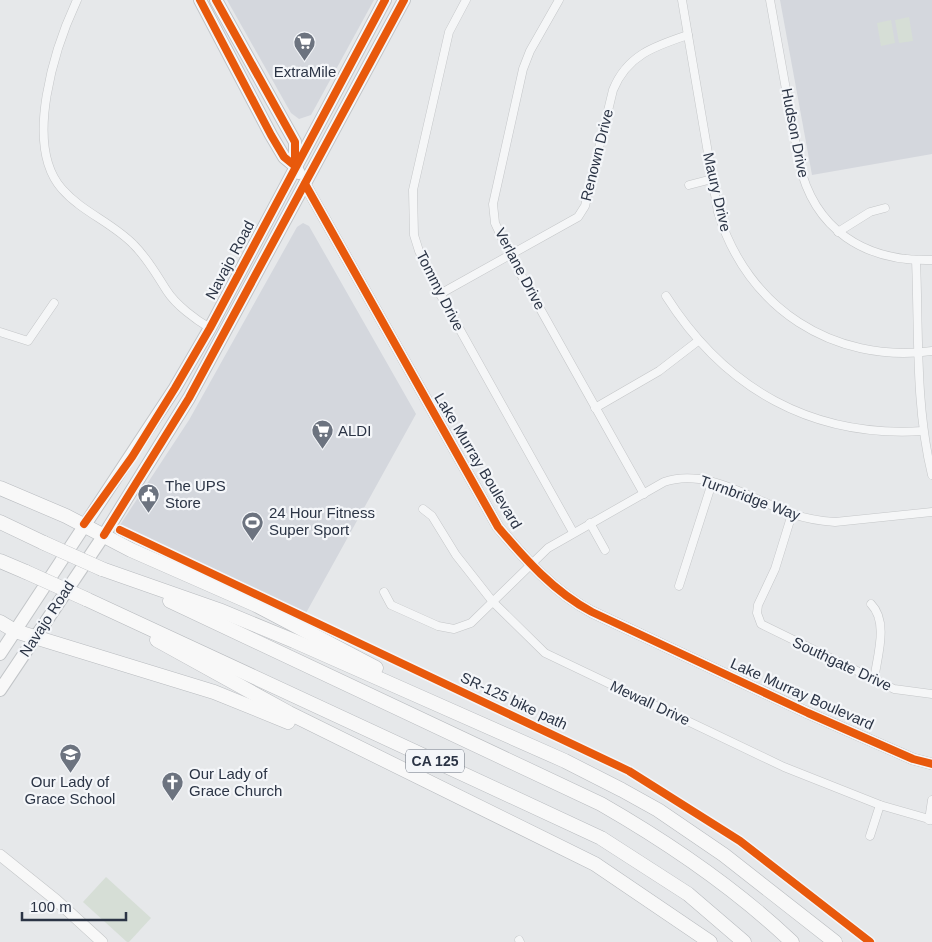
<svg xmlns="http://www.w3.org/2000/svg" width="932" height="942" viewBox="0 0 932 942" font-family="Arial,sans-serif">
  <rect width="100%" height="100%" fill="#e6e8ea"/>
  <g fill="#d4d7dd">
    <polygon points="227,0 374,0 311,115 299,119 291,113"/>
    <polygon points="780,0 932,0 932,154 812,175"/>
    <polygon points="303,223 309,226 416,414 306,613 120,525 189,420 297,227"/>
  </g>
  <g fill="#d6ded6">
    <polygon points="909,17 913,41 899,43 895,20"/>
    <polygon points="891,20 895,43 881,46 877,23"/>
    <polygon points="106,877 151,918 129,942 127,942 83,902"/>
  </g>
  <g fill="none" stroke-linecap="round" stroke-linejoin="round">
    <defs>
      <g id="street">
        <path d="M77,0C55,47 23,145 62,189C82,212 113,223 134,245C148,259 156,274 167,291C176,305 196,320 210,328"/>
        <polyline points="466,0 449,32 413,190 414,235 419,251 440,294 573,532"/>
        <polyline points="559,0 530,51 523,69 493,204 495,223 510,255 644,494"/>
        <path d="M682,0L718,212C747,308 833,364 932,351"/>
        <path d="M770,0L799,162C814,230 865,262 932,260"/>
        <polyline points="689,185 712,179"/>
        <polyline points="838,232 870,212 885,208"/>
        <path d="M916,260C919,332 915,405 932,475"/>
        <path d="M440,294L578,217L585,206L613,90C627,55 655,46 688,35"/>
        <path d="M666,296C725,389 812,438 923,431"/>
        <polyline points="0,332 28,341 54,303"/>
        <polyline points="595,408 659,371 698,341"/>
        <polyline points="423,509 432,516 456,555 493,602 545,653 784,767 880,805 932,820"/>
        <polyline points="792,514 775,569 758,605 757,613 761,624 894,689 932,694"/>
        <polyline points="590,523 605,550"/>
        <polyline points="679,586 712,483"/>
        <path d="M384,592L391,605L438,626L454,629L471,623L548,548L664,482C707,467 752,500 793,514C807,519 821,521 835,522L932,512"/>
        <path d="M871,604C889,622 877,657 874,680"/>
        <polyline points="929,820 932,800"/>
        <polyline points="870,836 880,805"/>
        <polyline points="519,940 520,942"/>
      </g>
      <g id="secondary">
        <path d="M305,184L498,527C525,559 554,592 592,612L808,713L913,759L932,764"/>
        <polyline points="0,855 56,900 102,942"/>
      </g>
      <g id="primary">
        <polyline points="200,0 271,135 284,157 295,166 299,173"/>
        <polyline points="216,0 295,142 295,164"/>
        <polyline points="0,654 175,388 210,328 385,0"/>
        <polyline points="0,690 104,535 189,398 404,0"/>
      </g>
      <g id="highway">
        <polyline points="0,488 66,516 131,550 256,605 376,668"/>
        <polyline points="0,522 44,543"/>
        <polyline points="0,561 26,572"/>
        <polyline points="102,569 219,610 294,641 565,761 622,790 658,810 724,855 835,942"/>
        <polyline points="86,599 601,838 688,894 744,942"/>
        <path d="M170,601L601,804C669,843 735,888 792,942"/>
        <polyline points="0,622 15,631 214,692 288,722"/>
        <polyline points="157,640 289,713 595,864 710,942"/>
      </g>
    </defs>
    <use href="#street" stroke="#c4c6c8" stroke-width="9"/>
    <use href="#secondary" stroke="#c4c6c8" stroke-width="12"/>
    <use href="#primary" stroke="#c2c5c8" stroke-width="14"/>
    <use href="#highway" stroke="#b8bbbf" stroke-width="15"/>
    <use href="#street" stroke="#f5f6f7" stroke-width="8"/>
    <use href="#secondary" stroke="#f8f8f8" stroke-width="11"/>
    <use href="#primary" stroke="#f8f8f8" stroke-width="12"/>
    <use href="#highway" stroke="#f8f8f8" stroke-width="14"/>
    <defs>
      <g id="highway-bridge">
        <polyline points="44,543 102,569"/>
        <polyline points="26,572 86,599"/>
      </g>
    </defs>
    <use href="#highway-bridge" stroke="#b8bbbf" stroke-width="15" stroke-linecap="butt"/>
    <use href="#highway-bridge" stroke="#f8f8f8" stroke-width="14"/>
    <defs>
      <g id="cycleway">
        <polyline points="200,0 271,135 284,157 295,166"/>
        <polyline points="216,0 295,142 295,164"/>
        <path d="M305,184L498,527C525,559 554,592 592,612L808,713L913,759L932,764"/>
        <polyline points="84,524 132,457 175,388 210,328 385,0"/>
        <polyline points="120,530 629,771 740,841 870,942"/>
        <polyline points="104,535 189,398 404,0"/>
      </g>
    </defs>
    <use href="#cycleway" stroke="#f4f6f9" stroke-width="11"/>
    <use href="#cycleway" stroke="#e8590c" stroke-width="8"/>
  </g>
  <defs>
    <symbol id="supermarket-pin" viewBox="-11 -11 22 30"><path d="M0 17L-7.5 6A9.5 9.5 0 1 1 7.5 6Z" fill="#6c737f" stroke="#f4f6f9"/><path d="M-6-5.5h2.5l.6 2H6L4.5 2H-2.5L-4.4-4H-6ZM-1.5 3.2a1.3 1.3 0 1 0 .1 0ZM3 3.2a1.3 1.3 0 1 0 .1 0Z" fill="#fff"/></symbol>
    <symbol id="civic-pin" viewBox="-11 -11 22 30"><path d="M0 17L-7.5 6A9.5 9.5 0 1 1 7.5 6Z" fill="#6c737f" stroke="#f4f6f9"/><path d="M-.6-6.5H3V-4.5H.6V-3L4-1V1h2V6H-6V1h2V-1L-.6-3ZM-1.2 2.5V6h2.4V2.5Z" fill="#fff"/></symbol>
    <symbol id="stadium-pin" viewBox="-11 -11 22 30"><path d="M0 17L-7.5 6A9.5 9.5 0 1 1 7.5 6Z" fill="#6c737f" stroke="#f4f6f9"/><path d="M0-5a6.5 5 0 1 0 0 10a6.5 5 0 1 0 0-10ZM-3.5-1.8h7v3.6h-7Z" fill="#fff"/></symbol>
    <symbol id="school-pin" viewBox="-11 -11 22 30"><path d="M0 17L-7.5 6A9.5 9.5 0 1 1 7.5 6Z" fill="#6c737f" stroke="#f4f6f9"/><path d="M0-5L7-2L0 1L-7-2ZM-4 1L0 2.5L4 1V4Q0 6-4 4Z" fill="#fff"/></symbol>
    <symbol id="church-pin" viewBox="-11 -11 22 30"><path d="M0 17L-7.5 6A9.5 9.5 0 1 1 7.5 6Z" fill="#6c737f" stroke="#f4f6f9"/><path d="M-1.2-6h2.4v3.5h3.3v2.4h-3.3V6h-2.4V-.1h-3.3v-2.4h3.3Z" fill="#fff"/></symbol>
  </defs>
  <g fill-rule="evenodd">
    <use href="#supermarket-pin" x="292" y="30" width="25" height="34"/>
    <use href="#supermarket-pin" x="310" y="418" width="25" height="34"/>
    <use href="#civic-pin" x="136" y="482" width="25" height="34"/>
    <use href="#stadium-pin" x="240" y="510" width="25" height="34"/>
    <use href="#school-pin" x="58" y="742" width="25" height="34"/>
    <use href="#church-pin" x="160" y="770" width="25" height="34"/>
  </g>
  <g text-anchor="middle" stroke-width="4.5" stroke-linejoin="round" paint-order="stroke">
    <rect fill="#f4f6f9" stroke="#676e7b" stroke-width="1" x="406" y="749.5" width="58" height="23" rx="4"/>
    <g font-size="14" font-weight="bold" fill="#2b3445">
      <text x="435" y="766">CA 125</text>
    </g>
    <g font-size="15" fill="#2b3445" stroke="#f4f6f9" text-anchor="start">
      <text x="305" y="77" text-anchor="middle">ExtraMile</text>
      <text x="338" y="436">ALDI</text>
      <text x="165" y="491">The UPS<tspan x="165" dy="17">Store</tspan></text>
      <text x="269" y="518">24 Hour Fitness<tspan x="269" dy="17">Super Sport</tspan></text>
      <text x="189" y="779">Our Lady of<tspan x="189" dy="17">Grace Church</tspan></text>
      <text x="70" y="787" text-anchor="middle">Our Lady of<tspan x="70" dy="17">Grace School</tspan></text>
    </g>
    <g font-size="15" fill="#2b3445" stroke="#f4f6f9">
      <text transform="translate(795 133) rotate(79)" y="5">Hudson Drive</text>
      <text transform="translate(597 155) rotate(-76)" y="5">Renown Drive</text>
      <text transform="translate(717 192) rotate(77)" y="5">Maury Drive</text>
      <text transform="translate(230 260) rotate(-62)" y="5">Navajo Road</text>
      <text transform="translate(520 269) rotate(62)" y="5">Verlane Drive</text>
      <text transform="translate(440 291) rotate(63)" y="5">Tommy Drive</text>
      <text transform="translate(478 461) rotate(59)" y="5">Lake Murray Boulevard</text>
      <text transform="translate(750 498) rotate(20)" y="5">Turnbridge Way</text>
      <text transform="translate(47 619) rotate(-57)" y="5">Navajo Road</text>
      <text transform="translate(842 664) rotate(25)" y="5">Southgate Drive</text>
      <text transform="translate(802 694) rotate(24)" y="5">Lake Murray Boulevard</text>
      <text transform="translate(514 701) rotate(25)" y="5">SR-125 bike path</text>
      <text transform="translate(650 703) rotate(25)" y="5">Mewall Drive</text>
    </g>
  </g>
  <path d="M22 912v8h104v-8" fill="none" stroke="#2b3445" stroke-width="2.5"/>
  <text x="30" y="912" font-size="15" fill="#2b3445" stroke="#f4f6f9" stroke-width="4" paint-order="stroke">100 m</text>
</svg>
